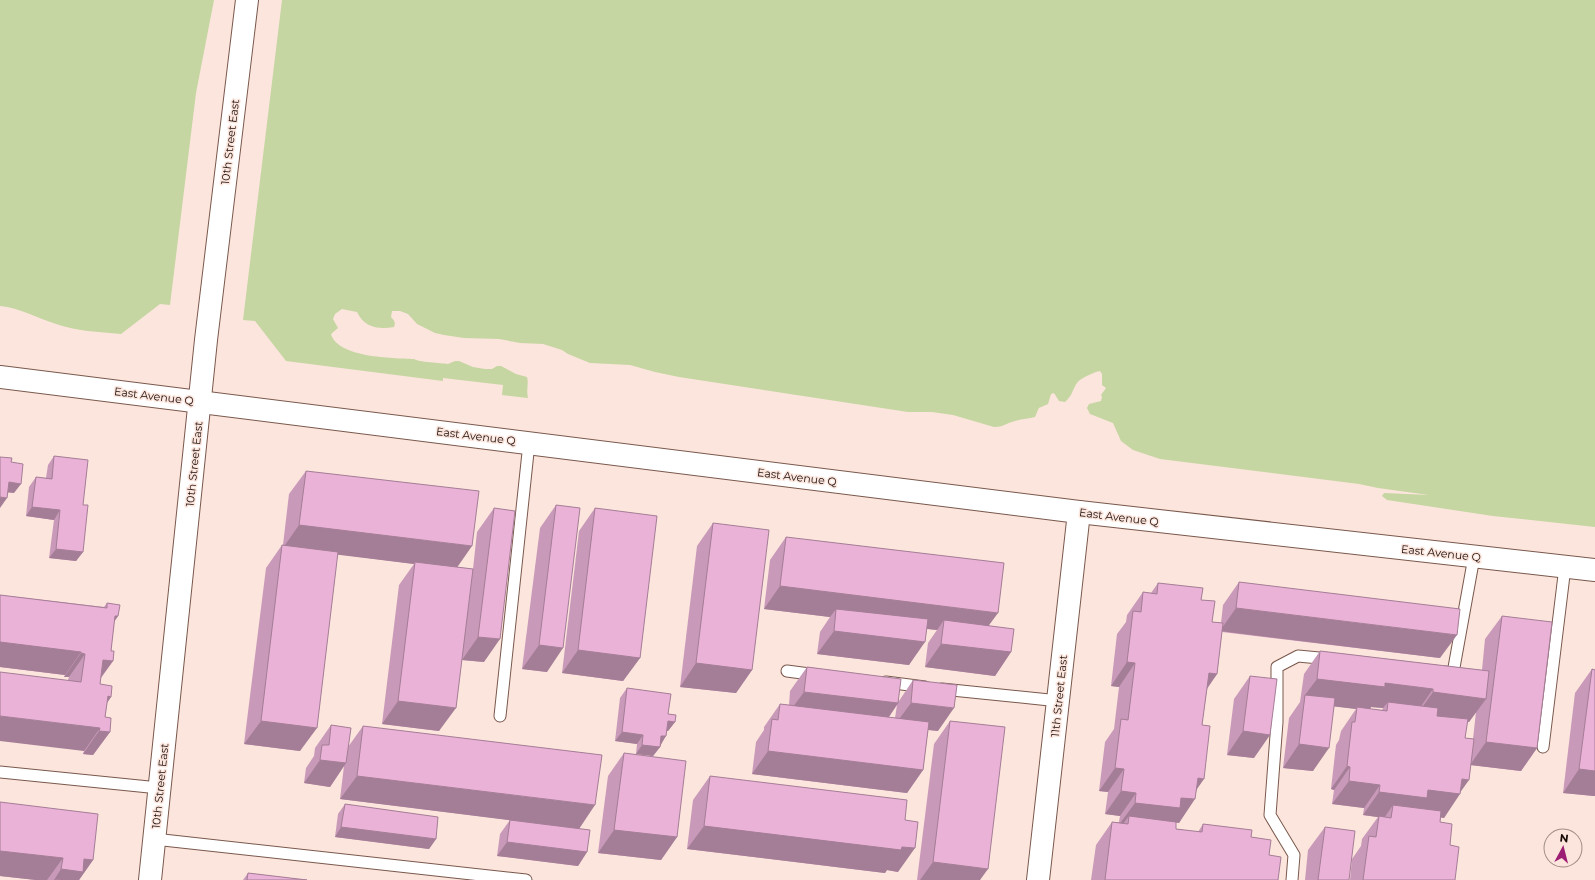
<svg xmlns="http://www.w3.org/2000/svg" width="1595" height="880" viewBox="0 0 1595 880" font-family="Montserrat,sans-serif">
  <rect width="100%" height="100%" fill="#fce5dc"/>
  <g fill="#c5d6a2">
    <path d="M0,0H214L196,93L170,305L160,304L121,334C99,332 76,331 56,324C37,318 20,308 0,306Z"/>
    <path d="M282,0H1595V527L1493,516L1387,500L1382,496L1384,493L1429,495L1378,488L1359,484L1160,459L1133,450L1121,441L1113,423L1090,414L1087,408L1089,404L1101,401L1102,397L1101,395L1106,388L1102,385V374L1100,371C1095,372 1080,378 1077,383C1072,390 1073,395 1065,402L1059,401L1054,393L1051,394L1048,404C1035,410 1041,405 1035,417C1028,419 1020,419 1012,422C1004,424 1004,427 994,427L953,415L932,412H908L679,377L655,372L630,365L590,363L568,354L562,350L543,344L520,343L499,339L464,338L444,335L435,333L417,324L408,314L400,311H392L391,317C394,320 396,323 394,327C378,330 364,327 357,312L342,309L335,314L333,319L338,328L331,334C338,358 393,358 414,359C418,362 441,363 448,364L455,361H459L473,367L485,369H492L497,366H501L516,374L527,377C529,383 526,389 528,398L502,395L503,385L443,378V381L286,361L255,321L243,320Z"/>
  </g>
  <g fill="none" stroke-linecap="round" stroke-linejoin="round">
    <defs>
      <g id="lane">
        <polyline points="787,671 817,675"/>
        <polyline points="1444,672 1453,673 1474,557"/>
        <polyline points="886,682 925,687"/>
        <polyline points="942,689 1059,701"/>
        <polyline points="500,716 529,443"/>
        <polyline points="1543,747 1565,567"/>
        <polyline points="0,772 159,788"/>
        <polyline points="154,839 526,880"/>
        <polyline points="1292,880 1294,855 1270,815 1277,722 1277,667 1298,656 1330,659"/>
      </g>
      <polyline id="street" points="1038,880 1079,512"/>
      <g id="secondary">
        <polyline points="0,377 1079,512 1595,570"/>
        <polyline points="150,880 206,340 247,0"/>
      </g>
    </defs>
    <use href="#lane" stroke="#79584c" stroke-width="13"/>
    <use href="#street" stroke="#79584c" stroke-width="24"/>
    <use href="#secondary" stroke="#79584c" stroke-width="24"/>
    <use href="#lane" stroke="#fff" stroke-width="11"/>
    <use href="#street" stroke="#fff" stroke-width="22"/>
    <use href="#secondary" stroke="#fff" stroke-width="22"/>
  </g>
  <g fill="#c999b9" fill-rule="evenodd">
    <polygon points="54,456 83,505 83,552 76,561 49,558 54,520 26,516 29,487 36,477 46,478 48,465"/>
    <polygon points="306,471 457,567 473,569 477,532 494,508 484,662 462,660 439,731 382,724 399,585 414,564 337,554 300,751 244,744 266,568 282,545 283,545 289,494"/>
    <polygon points="556,505 547,672 522,669 540,528"/>
    <polygon points="595,508 640,658 623,681 562,673 579,531"/>
    <polygon points="713,523 752,670 736,693 680,687 697,546"/>
    <polygon points="786,537 989,625 1011,652 995,676 925,667 928,643 937,630 927,629 909,665 817,654 820,632 830,617 764,609 770,560"/>
    <polygon points="1239,582 1440,658 1222,632 1217,674 1207,689 1202,725 1197,790 1179,823 1176,822 1176,829 1198,832 1203,824 1251,837 1269,855 1278,880 1091,880 1096,845 1112,822 1119,822 1120,816 1105,814 1108,792 1099,791 1105,742 1114,729 1119,687 1111,686 1117,634 1126,622 1127,615 1143,592 1151,593 1158,583 1201,600 1212,622 1221,623 1223,605"/>
    <polygon points="0,595 104,607 107,603 118,616 114,622 111,651 113,661 101,678 100,684 111,697 107,703 105,717 110,732 93,755 83,754 84,751 68,680 69,677 64,677 65,675 0,667"/>
    <path d="M1502,616L1537,748L1521,771L1471,765L1460,792L1444,818L1441,817L1440,822L1450,845L1455,880H1350L1352,859L1361,846L1362,839L1378,817L1363,815L1364,808L1332,804L1334,790L1331,789L1336,745L1339,740L1341,731L1356,709L1334,706L1313,771L1283,768L1289,718L1300,702L1304,674L1320,651L1482,670L1485,639ZM1371,707L1383,708L1382,710L1370,709ZM1476,712L1473,739L1465,738L1467,722H1469Z"/>
    <path d="M807,667L899,701L913,680L938,731L928,730L923,770L907,793L752,774L756,742L764,730V727L780,704L789,705L790,691ZM897,705L895,718L889,717Z"/>
    <polygon points="1592,669 1595,670 1595,796 1594,796 1563,793 1575,693"/>
    <polygon points="1250,676 1254,758 1227,755 1234,699"/>
    <polygon points="627,688 668,714 675,722 668,731 667,731 660,747 653,756 636,754 637,744 615,741 620,698"/>
    <polygon points="950,721 980,880 917,880 934,744"/>
    <polygon points="331,725 348,747 363,726 579,828 587,852 578,866 497,856 500,834 510,820 340,799 344,766 330,787 304,783 306,768 314,756 315,748"/>
    <polygon points="624,753 677,837 661,860 598,853 608,776"/>
    <polygon points="710,776 905,820 898,872 887,870 885,873 687,849 693,800"/>
    <polygon points="0,802 93,860 79,880 36,880 0,876"/>
    <polygon points="345,804 436,839 429,849 335,837 338,814"/>
    <polygon points="1325,827 1349,880 1305,880 1308,850"/>
    <polygon points="248,873 307,880 243,880"/>
  </g>
  <g fill="#a47d96">
    <polygon points="9,482 21,484 14,493 2,492"/>
    <polygon points="0,497 7,498 0,508"/>
    <polygon points="32,507 60,510 54,520 26,516"/>
    <polygon points="299,525 472,546 456,569 415,562 414,564 283,548"/>
    <polygon points="56,549 83,552 76,561 49,558"/>
    <polygon points="780,586 998,613 981,636 944,620 937,630 835,618 836,609 830,617 764,609"/>
    <polygon points="1236,608 1457,635 1440,658 1220,631"/>
    <polygon points="115,616 118,616 102,639"/>
    <polygon points="834,631 925,642 909,665 817,654"/>
    <polygon points="478,637 500,639 484,662 462,660"/>
    <polygon points="0,642 81,652 65,675 0,667"/>
    <polygon points="941,644 1011,652 995,676 925,667"/>
    <polygon points="539,645 563,648 547,672 522,669"/>
    <polygon points="578,650 640,658 623,681 562,673"/>
    <polygon points="81,653 85,654 69,677 64,677"/>
    <polygon points="103,660 113,661 96,684"/>
    <polygon points="1127,662 1135,663 1119,687 1111,686"/>
    <polygon points="696,663 752,670 736,693 680,687"/>
    <polygon points="1209,673 1217,674 1201,697"/>
    <polygon points="1317,679 1385,683 1433,689 1417,712 1388,702 1383,708 1371,707 1369,711 1357,707 1356,709 1304,703 1305,695"/>
    <polygon points="804,692 898,703 882,727 787,715"/>
    <polygon points="1433,692 1486,699 1469,722 1416,716"/>
    <polygon points="108,696 111,697 95,720"/>
    <polygon points="398,701 456,708 439,731 382,724"/>
    <polygon points="911,703 954,708 938,731 894,726"/>
    <polygon points="0,716 100,728 84,751 0,741"/>
    <polygon points="261,721 317,728 300,751 244,744"/>
    <polygon points="668,721 675,722 668,731 662,731"/>
    <polygon points="99,731 110,732 93,755 83,754"/>
    <polygon points="1243,731 1270,735 1254,758 1227,755"/>
    <polygon points="622,732 643,735 637,744 615,741"/>
    <polygon points="661,736 666,736 660,746"/>
    <polygon points="1486,742 1537,748 1521,771 1470,765"/>
    <polygon points="1299,744 1329,748 1313,771 1283,768"/>
    <polygon points="642,745 660,747 653,756 636,754"/>
    <polygon points="768,751 923,770 907,793 752,774"/>
    <polygon points="320,760 346,763 330,787 304,783"/>
    <polygon points="1347,766 1350,767 1334,790 1331,789"/>
    <polygon points="1115,768 1124,769 1108,792 1099,791"/>
    <polygon points="1579,769 1595,771 1595,796 1594,796 1563,793"/>
    <polygon points="357,776 595,805 579,829 340,799"/>
    <polygon points="1198,778 1204,779 1190,799 1195,799 1179,823 1170,822 1128,824 1129,816 1121,827 1118,826 1135,803 1181,798"/>
    <polygon points="1462,779 1469,780 1459,794 1460,794 1444,818 1416,814 1391,818 1393,805 1384,818 1363,815 1379,792 1428,790"/>
    <polygon points="1349,781 1380,785 1364,808 1332,804"/>
    <polygon points="1121,791 1136,793 1120,816 1105,814"/>
    <polygon points="704,826 915,848 898,872 887,870 885,873 687,849"/>
    <polygon points="341,827 436,839 429,849 335,837"/>
    <polygon points="614,830 677,837 661,860 598,853"/>
    <polygon points="507,842 587,852 578,866 497,856"/>
    <polygon points="0,851 63,858 47,880 36,880 0,876"/>
    <polygon points="84,859 93,860 79,880 57,880 57,879 56,880 54,880 61,869"/>
    <polygon points="933,862 988,869 980,880 920,880"/>
  </g>
  <g fill="#eab2d7" stroke="#a47d96">
    <polygon points="54,456 88,460 83,505 88,505 83,552 56,549 60,510 32,507 36,477 52,479"/>
    <polygon points="0,457 12,458 11,462 23,464 21,484 9,482 7,498 0,497"/>
    <polygon points="306,471 479,491 472,546 299,525"/>
    <polygon points="556,505 580,508 563,648 539,645"/>
    <polygon points="494,508 515,511 500,639 478,637"/>
    <polygon points="595,508 657,516 640,658 578,650"/>
    <polygon points="713,523 769,530 752,670 696,663"/>
    <polygon points="786,537 1004,563 998,613 780,586"/>
    <polygon points="282,545 338,552 317,728 261,721"/>
    <polygon points="415,562 473,569 456,708 398,701"/>
    <polygon points="1239,582 1460,609 1457,635 1236,608"/>
    <polygon points="1158,583 1203,588 1201,600 1215,601 1212,622 1223,623 1217,674 1209,673 1202,725 1210,726 1204,779 1198,778 1195,799 1181,798 1180,808 1135,803 1136,793 1121,791 1124,769 1115,768 1121,719 1128,720 1135,663 1127,662 1133,611 1141,612 1143,592 1157,594"/>
    <polygon points="0,595 107,608 107,603 120,605 118,616 115,616 111,651 114,651 113,661 103,660 100,684 112,686 111,697 108,696 105,717 111,718 110,732 99,731 100,728 0,716 0,672 81,682 85,654 81,653 81,652 0,642"/>
    <polygon points="836,609 928,619 925,642 834,631"/>
    <polygon points="1502,616 1552,622 1537,748 1486,742"/>
    <polygon points="944,620 1014,629 1011,652 941,644"/>
    <polygon points="1320,651 1489,671 1486,699 1433,692 1433,689 1385,683 1385,687 1317,679"/>
    <polygon points="807,667 901,679 898,703 804,692"/>
    <polygon points="1592,669 1595,670 1595,771 1579,769"/>
    <polygon points="1250,676 1277,679 1270,735 1243,731"/>
    <polygon points="913,680 957,685 954,708 911,703"/>
    <polygon points="627,688 671,694 668,714 676,715 675,722 668,721 666,736 661,736 660,747 642,745 643,735 622,732"/>
    <polygon points="1305,695 1335,698 1329,748 1299,744"/>
    <polygon points="1388,702 1438,708 1437,716 1468,719 1465,738 1474,739 1469,780 1462,779 1460,794 1428,790 1427,798 1379,792 1380,785 1349,781 1350,767 1347,766 1352,722 1355,722 1357,707 1387,711"/>
    <polygon points="780,704 929,722 923,770 768,751 772,719 778,720"/>
    <polygon points="950,721 1005,727 988,869 933,862"/>
    <polygon points="331,725 351,728 346,763 320,760 322,745 329,745"/>
    <polygon points="363,726 602,755 595,805 357,776"/>
    <polygon points="624,753 686,761 677,837 614,830"/>
    <polygon points="710,776 907,800 905,820 918,822 915,848 902,847 901,850 704,826"/>
    <polygon points="0,802 98,814 93,860 84,859 83,872 61,869 63,858 0,851"/>
    <polygon points="345,804 438,817 436,839 341,827"/>
    <polygon points="1393,805 1441,811 1440,822 1452,824 1450,845 1459,847 1455,880 1363,880 1369,836 1376,837 1379,816 1391,818"/>
    <polygon points="1129,816 1176,822 1176,829 1202,832 1203,824 1252,830 1251,837 1271,840 1269,855 1281,857 1278,880 1105,880 1112,822 1128,824"/>
    <polygon points="510,820 590,830 587,852 507,842"/>
    <polygon points="1325,827 1355,831 1349,880 1318,880"/>
    <polygon points="248,873 307,880 247,880"/>
    <polygon points="57,879 67,880 57,880"/>
  </g>
  <g text-anchor="middle" stroke-width="3" stroke-linejoin="round" paint-order="stroke">
    <g font-size="11" fill="#180b07" stroke="#fce5dc">
      <text transform="translate(230 142) rotate(-83)" y="4">10th Street East</text>
      <text transform="translate(154 396) rotate(7)" y="4">East Avenue Q</text>
      <text transform="translate(476 436) rotate(7)" y="4">East Avenue Q</text>
      <text transform="translate(194 464) rotate(-84)" y="4">10th Street East</text>
      <text transform="translate(797 477) rotate(7)" y="4">East Avenue Q</text>
      <text transform="translate(1119 517) rotate(7)" y="4">East Avenue Q</text>
      <text transform="translate(1441 553) rotate(6)" y="4">East Avenue Q</text>
      <text transform="translate(1059 696) rotate(-84)" y="4">11th Street East</text>
      <text transform="translate(160 786) rotate(-84)" y="4">10th Street East</text>
    </g>
  </g>
  <g transform="translate(1563 848) rotate(7)"><circle r="19" fill="#fce5dc" stroke="#a18e87"/>
  <path d="M0-3L7 15L0 10L-7 15Z" fill="#9b1e74"/>
  <text y="-6" font-size="11" font-weight="bold" text-anchor="middle" fill="#180b07">N</text>
  </g>
</svg>
